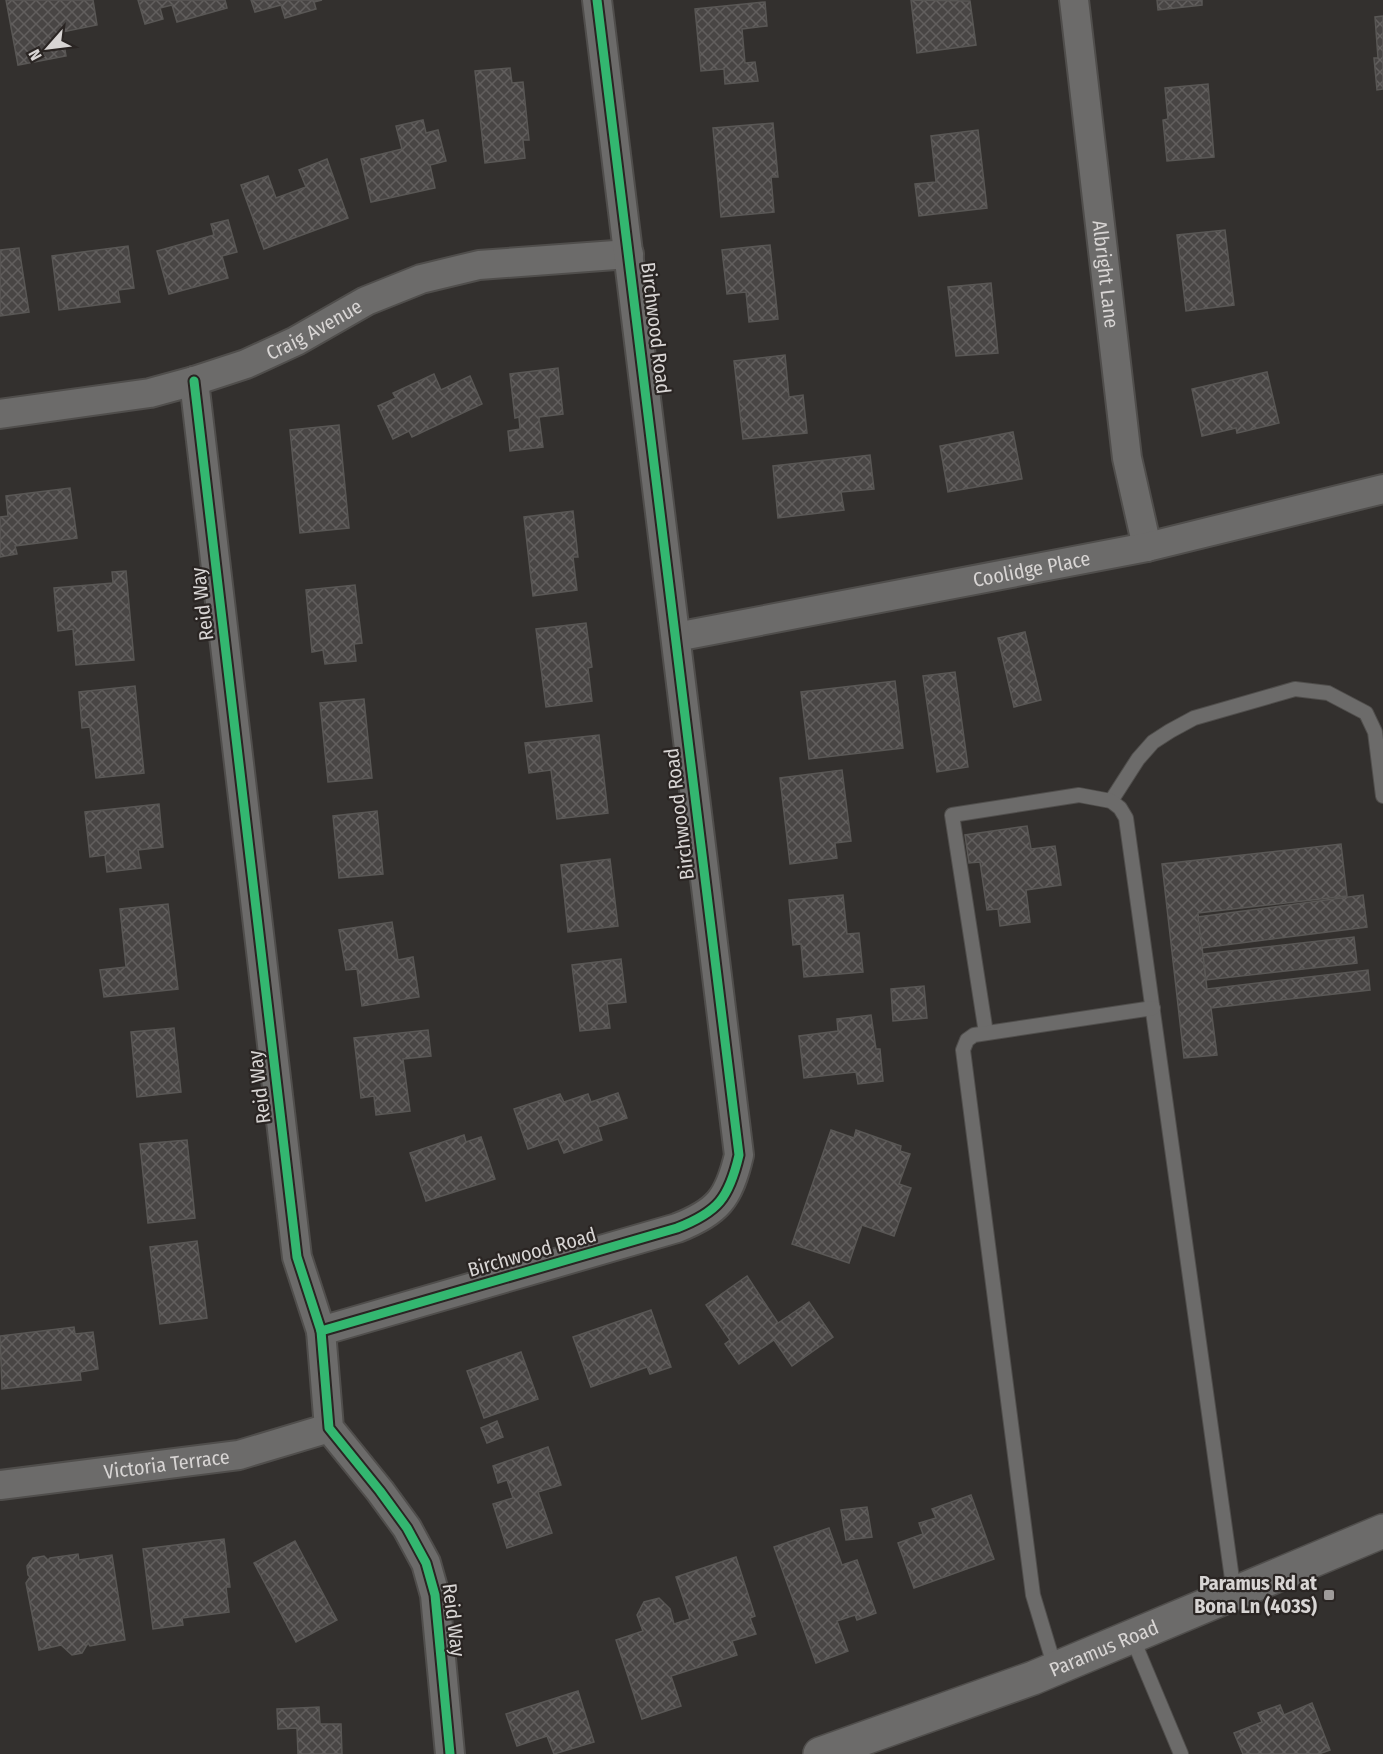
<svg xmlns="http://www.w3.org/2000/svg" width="1383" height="1754" viewBox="0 0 1383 1754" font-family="'Fira Sans Condensed',sans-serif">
  <defs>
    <pattern id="building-cross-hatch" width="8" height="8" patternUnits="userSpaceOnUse" patternTransform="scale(1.5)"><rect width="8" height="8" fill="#484544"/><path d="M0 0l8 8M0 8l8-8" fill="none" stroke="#625f5e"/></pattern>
  </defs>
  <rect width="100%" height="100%" fill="#33302e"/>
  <g fill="url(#building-cross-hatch)" stroke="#595755" stroke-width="1.5">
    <polygon points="6,0 93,0 97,25 62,32 66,56 18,65"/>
    <polygon points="138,0 225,0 227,8 177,22 172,5 160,8 163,19 145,24"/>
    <polygon points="251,0 322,0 314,2 316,9 285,18 281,5 255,12"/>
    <polygon points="911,0 970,1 976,45 917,53"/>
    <polygon points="1157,0 1202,0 1202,5 1158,10"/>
    <polygon points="765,2 767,26 742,29 745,63 755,62 758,81 725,84 724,69 701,71 695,9"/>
    <polygon points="1383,16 1383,89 1377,90 1374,58 1378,58 1375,17"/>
    <polygon points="510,68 512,83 523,82 529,140 523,140 525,158 485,163 475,71"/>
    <polygon points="1208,84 1214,157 1167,161 1163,120 1168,119 1165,88"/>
    <polygon points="423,120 426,133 438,130 446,161 430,165 435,188 371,202 361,159 402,149 396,126"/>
    <polygon points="773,123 778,177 771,177 774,212 721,217 713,128"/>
    <polygon points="978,130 987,208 919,216 915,184 936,182 931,136"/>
    <polygon points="327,159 348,218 264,249 241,185 268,176 276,198 306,187 299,170"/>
    <polygon points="228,220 237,252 222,256 228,278 169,294 157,251 214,235 211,224"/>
    <polygon points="1225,230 1234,305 1186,311 1177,235"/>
    <polygon points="770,245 778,319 749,322 746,292 727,294 722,250"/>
    <polygon points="128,246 134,288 118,290 120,302 59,310 52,256"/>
    <polygon points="19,248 29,312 0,316 0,250"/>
    <polygon points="991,283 998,353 956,356 948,287"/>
    <polygon points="785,355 789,397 803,395 807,433 743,439 734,361"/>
    <polygon points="558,368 563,414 539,417 543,447 510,451 508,431 520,429 519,417 515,418 510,374"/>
    <polygon points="1267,372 1279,423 1237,433 1236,428 1202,436 1192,389"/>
    <polygon points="434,374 441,390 470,376 482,404 412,437 409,431 393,439 378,406 396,398 393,393"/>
    <polygon points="339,425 349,528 300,533 290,430"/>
    <polygon points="1013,432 1022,479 948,492 940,446"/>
    <polygon points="870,455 874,489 841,492 844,510 778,518 773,466"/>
    <polygon points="70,488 77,538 15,546 17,554 0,557 0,517 8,516 6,496"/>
    <polygon points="573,511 578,557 573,557 577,590 533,596 524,517"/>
    <polygon points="126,571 134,660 76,665 73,629 58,631 54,588 113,583 112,572"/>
    <polygon points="355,585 362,643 354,644 356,661 325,664 323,650 312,652 306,590"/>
    <polygon points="586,623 592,667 588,668 592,701 546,707 536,629"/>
    <polygon points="1025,632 1041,700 1014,707 998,638"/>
    <polygon points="955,672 968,767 937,772 923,676"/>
    <polygon points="895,681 903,748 809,759 801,692"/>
    <polygon points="135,686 144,773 96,778 90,727 82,728 79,692"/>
    <polygon points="364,699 372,778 328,782 320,703"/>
    <polygon points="599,735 608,813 557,819 551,770 529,773 525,743"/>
    <polygon points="842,770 851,841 835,843 837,858 790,864 780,778"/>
    <polygon points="159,804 163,847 138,850 141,868 107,872 105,855 90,857 85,812"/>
    <polygon points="377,811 383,874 339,878 333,816"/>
    <polygon points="1027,826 1031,849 1055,846 1061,885 1026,890 1030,922 1000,926 998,909 987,910 980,862 969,863 965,835"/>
    <polygon points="1341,844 1347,896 1198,913 1207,989 1368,970 1370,990 1211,1008 1217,1055 1184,1058 1162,864"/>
    <polygon points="610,859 618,926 568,932 561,865"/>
    <polygon points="843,895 847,934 859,933 863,972 804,977 801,944 793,945 789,900"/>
    <polygon points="1363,895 1367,927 1202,948 1198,917"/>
    <polygon points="168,904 178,989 104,997 100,970 126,967 120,909"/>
    <polygon points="392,922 398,960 413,957 419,997 362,1006 357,969 346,970 339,930"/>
    <polygon points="1354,937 1357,963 1206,980 1203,954"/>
    <polygon points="621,959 626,1002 607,1004 610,1028 580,1031 572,965"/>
    <polygon points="924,986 927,1018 893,1021 891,989"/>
    <polygon points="871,1015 876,1049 880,1049 883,1081 858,1084 856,1072 804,1078 799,1036 838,1031 837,1019"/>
    <polygon points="174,1028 181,1092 137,1097 131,1032"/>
    <polygon points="428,1030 431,1056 403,1059 410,1111 376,1115 374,1096 361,1098 354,1038"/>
    <polygon points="618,1093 627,1118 598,1127 602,1140 564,1153 558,1139 528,1149 514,1109 560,1094 564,1102 588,1094 591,1102"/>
    <polygon points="831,1130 854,1138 856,1130 901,1146 900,1151 910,1154 899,1184 911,1188 894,1236 862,1225 849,1263 792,1244"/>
    <polygon points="464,1135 466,1142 481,1137 495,1179 426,1201 410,1153"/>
    <polygon points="187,1140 195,1218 148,1223 140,1144"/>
    <polygon points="197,1241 207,1318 160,1324 150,1247"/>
    <polygon points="747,1276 778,1323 809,1302 833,1337 792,1366 774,1340 739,1364 725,1344 730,1340 706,1305"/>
    <polygon points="651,1310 671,1367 650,1374 647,1367 591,1387 573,1337"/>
    <polygon points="74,1327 75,1334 93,1332 98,1369 80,1372 81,1380 2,1389 0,1336"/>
    <polygon points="521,1352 538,1399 484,1418 467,1371"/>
    <polygon points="497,1421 503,1437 487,1443 481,1428"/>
    <polygon points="548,1447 561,1485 538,1492 552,1533 507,1548 493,1504 513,1498 507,1480 498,1483 493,1466"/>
    <polygon points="971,1495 994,1559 914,1588 898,1543 923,1534 919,1523 936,1518 932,1509"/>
    <polygon points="867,1507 872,1537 846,1540 841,1510"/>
    <polygon points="829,1528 842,1565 857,1560 876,1613 857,1620 855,1615 837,1621 848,1651 816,1663 774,1547"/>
    <polygon points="224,1539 230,1587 226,1587 229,1612 182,1618 183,1625 153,1629 143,1549"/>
    <polygon points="295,1541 337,1620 296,1642 254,1563"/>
    <polygon points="78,1554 79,1560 112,1555 125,1640 90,1646 88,1643 82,1653 72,1655 61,1645 39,1650 26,1583 30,1577 28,1575 27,1566 33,1558 44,1556 48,1560 50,1558"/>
    <polygon points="736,1557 755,1616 750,1618 756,1634 732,1641 737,1655 671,1676 681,1706 642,1719 616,1640 643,1631 637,1615 644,1602 659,1598 670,1609 674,1624 690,1619 676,1577"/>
    <polygon points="578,1691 594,1742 554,1754 547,1736 517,1746 506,1714"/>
    <polygon points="1312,1703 1330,1750 1319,1754 1243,1754 1234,1733 1262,1722 1258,1713 1280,1705 1284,1715"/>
    <polygon points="319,1707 320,1724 341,1724 342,1754 298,1754 297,1728 278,1729 277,1709"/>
  </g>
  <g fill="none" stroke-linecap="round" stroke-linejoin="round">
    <defs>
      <g id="service">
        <polyline points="1111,801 1138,759 1153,742 1170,731 1194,718 1295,689 1328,693 1366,713 1375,732 1383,796"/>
        <polyline points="986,1033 952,815 1079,795 1111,801 1120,808 1126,818 1234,1593"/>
        <polyline points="1132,1637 1181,1754"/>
        <polyline points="1055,1668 1033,1595 963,1050 967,1040 974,1035 1153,1008"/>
      </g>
      <g id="minor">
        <path id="s1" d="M1074,0L1127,458L1147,547"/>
        <polyline points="194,381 297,1257 321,1331 329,1428 380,1491 407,1528 426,1563 435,1595 450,1754"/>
        <path id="s2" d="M0,414L150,393L194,381L246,364L296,341L366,301L421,279L479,265L629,254"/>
        <path id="s3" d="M676,637L1147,547L1383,489"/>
        <path d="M321,1331L677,1228C718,1212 729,1198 739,1155L597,0"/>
        <path id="s4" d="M0,1485L239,1455L329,1428"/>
      </g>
      <g id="secondary">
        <path id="s5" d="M820,1754L1033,1678L1383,1531"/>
      </g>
    </defs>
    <use href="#service" stroke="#504e4c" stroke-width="16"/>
    <use href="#minor" stroke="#504e4c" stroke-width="32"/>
    <use href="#secondary" stroke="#504e4c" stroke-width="36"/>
    <use href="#service" stroke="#6c6b6a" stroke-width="14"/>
    <use href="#minor" stroke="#6c6b6a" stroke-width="28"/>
    <use href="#secondary" stroke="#6c6b6a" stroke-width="33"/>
    <defs>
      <g id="cycleway">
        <polyline points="194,381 297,1257 321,1331 329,1428 380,1491 407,1528 426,1563 435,1595 450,1754"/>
        <path d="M321,1331L677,1228C718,1212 729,1198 739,1155L597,0"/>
      </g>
    </defs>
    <use href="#cycleway" stroke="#2a2523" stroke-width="13"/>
    <use href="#cycleway" stroke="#33b770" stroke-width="9"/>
  </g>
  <rect fill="#9e9b9a" stroke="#2a2523" stroke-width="2" x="1323" y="1589" width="12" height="12" rx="3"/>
  <g text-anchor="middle" stroke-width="4.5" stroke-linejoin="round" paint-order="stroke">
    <g font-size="20" fill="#d8d5d4" stroke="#2a2523">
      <text dy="7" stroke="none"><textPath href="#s1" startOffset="276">Albright Lane</textPath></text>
      <text transform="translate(656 328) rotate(83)" y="7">Birchwood Road</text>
      <text dy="7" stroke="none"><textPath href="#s2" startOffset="328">Craig Avenue</textPath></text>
      <text dy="7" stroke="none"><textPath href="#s3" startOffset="362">Coolidge Place</textPath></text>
      <text transform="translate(202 604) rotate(-97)" y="7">Reid Way</text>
      <text transform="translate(679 814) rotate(-97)" y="7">Birchwood Road</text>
      <text transform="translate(259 1087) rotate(-97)" y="7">Reid Way</text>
      <text transform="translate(532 1252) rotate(-16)" y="7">Birchwood Road</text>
      <text dy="7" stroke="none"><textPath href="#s4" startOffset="168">Victoria Terrace</textPath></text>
      <text transform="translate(454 1620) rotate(83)" y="7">Reid Way</text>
      <text dy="7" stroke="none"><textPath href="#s5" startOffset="303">Paramus Road</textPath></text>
    </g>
    <g font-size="20" font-weight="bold" fill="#d8d5d4" stroke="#2a2523" text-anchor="end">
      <text x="1317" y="1590">Paramus Rd at<tspan x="1317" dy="23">Bona Ln (403S)</tspan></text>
    </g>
  </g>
  <g transform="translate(48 48) rotate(242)" stroke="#2a2523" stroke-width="4.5" paint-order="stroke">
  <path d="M0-4.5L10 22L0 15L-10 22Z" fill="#d8d5d4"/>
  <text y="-9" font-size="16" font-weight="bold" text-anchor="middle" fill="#d8d5d4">N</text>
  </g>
</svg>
